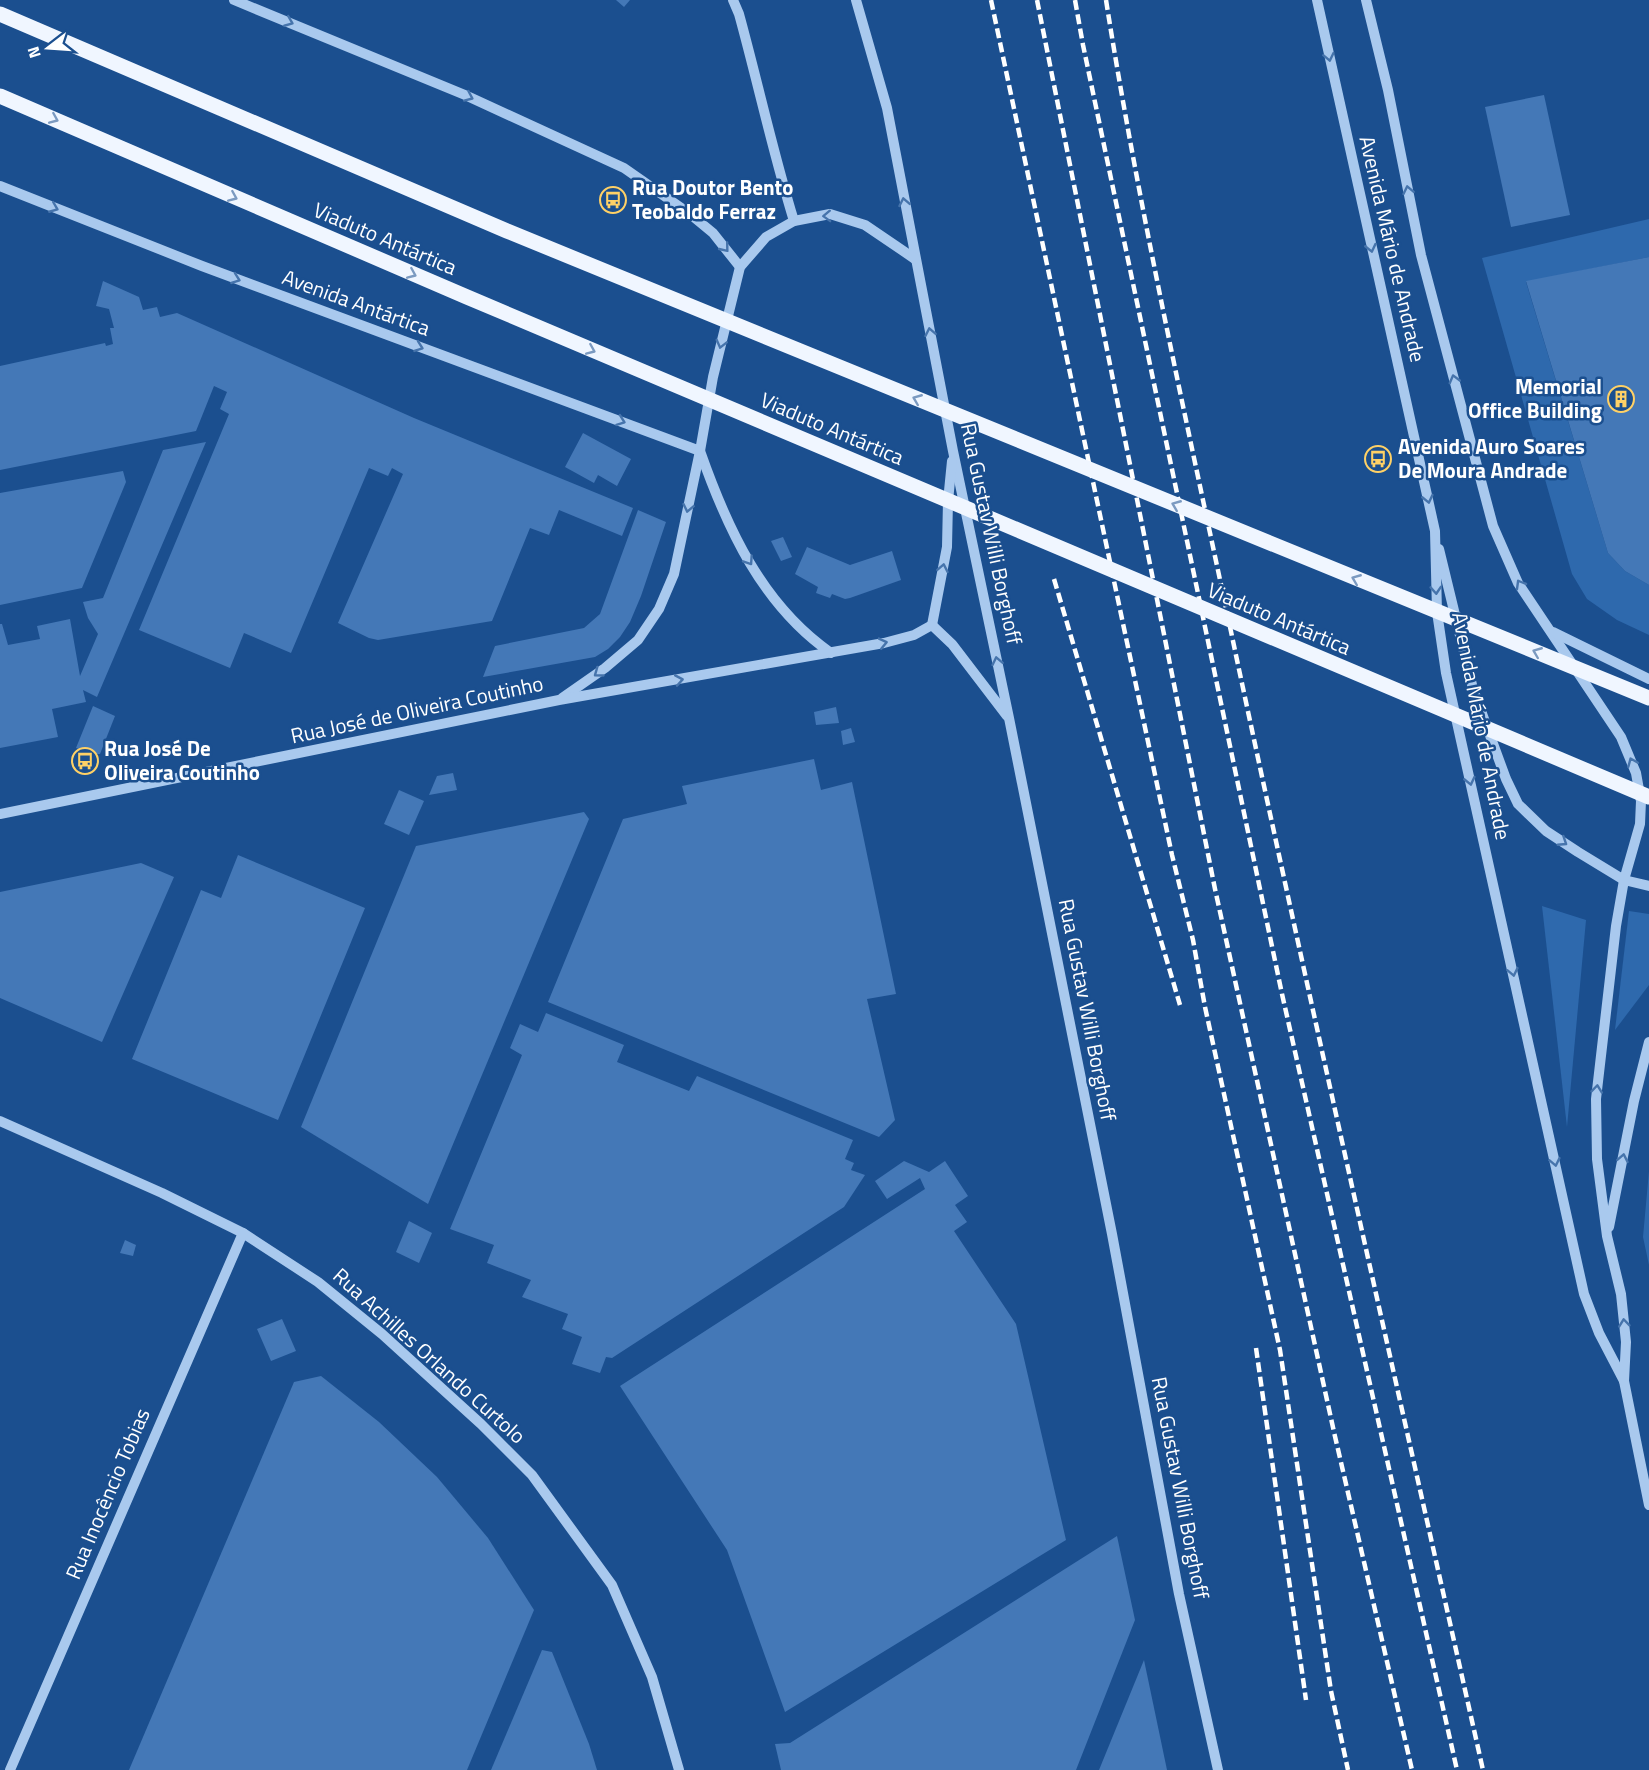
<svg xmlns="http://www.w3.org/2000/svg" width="1649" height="1770" viewBox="0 0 1649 1770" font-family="'Titillium Web',sans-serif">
  <rect width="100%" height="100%" fill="#1b4f8f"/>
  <g fill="#2e69ad">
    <polygon points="1649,219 1649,257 1526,282 1608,553 1625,571 1649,585 1649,635 1617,620 1587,599 1572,574 1482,258"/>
    <polygon points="1542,906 1586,920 1567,1127"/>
    <polygon points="1629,911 1649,914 1649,985 1615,1030"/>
    <polygon points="1649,1171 1649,1265 1643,1237"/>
  </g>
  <g fill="#4478b7">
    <polygon points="616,0 630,0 624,7"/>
    <polygon points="1544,95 1570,215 1511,227 1485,107"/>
    <polygon points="1649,257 1649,585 1625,571 1608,553 1526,281"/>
    <polygon points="103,281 139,297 143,310 157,307 160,317 177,313 414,418 633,508 622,536 559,510 549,535 530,528 492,621 378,640 369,638 338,623 403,474 392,468 388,476 369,468 291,653 244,633 230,668 139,630 229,414 220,409 227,392 214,386 196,431 0,470 0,366 105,343 106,346 113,344 110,328 114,328 109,309 96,306"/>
    <polygon points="583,433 631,459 617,486 598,475 594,483 565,467"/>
    <polygon points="206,442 97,697 83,690 86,702 52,709 58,737 0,748 0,624 2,624 8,645 40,639 37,626 70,619 80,676 98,634 88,618 83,602 103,598 163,450"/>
    <polygon points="123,471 126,482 82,588 0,605 0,493"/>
    <polygon points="638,510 666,522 641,596 630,622 620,637 608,649 595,657 483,677 495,646 584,628 600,614"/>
    <polygon points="783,537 792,557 781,561 771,541"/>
    <polygon points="807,547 850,565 892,551 901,580 850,598 845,599 832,594 830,598 816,593 818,587 795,574"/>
    <polygon points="93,706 115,716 100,754 93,754 76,748"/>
    <polygon points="836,707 839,723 816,725 814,712"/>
    <polygon points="851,728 855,742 843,745 841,731"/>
    <polygon points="814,759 821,790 852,782 896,994 867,999 895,1120 879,1137 548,1002 623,819 687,804 682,786"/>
    <polygon points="453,773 457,790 429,795 437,776"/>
    <polygon points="399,790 424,801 409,835 384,824"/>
    <polygon points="584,812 589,819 428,1204 301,1127 416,846"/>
    <polygon points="238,855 365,908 278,1120 132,1059 201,890 221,898"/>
    <polygon points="141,863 174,877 102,1042 0,998 0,892"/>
    <polygon points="546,1013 624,1045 617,1062 689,1091 697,1076 853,1140 845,1159 854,1163 851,1170 865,1175 844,1207 612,1358 606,1357 600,1373 572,1364 582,1337 562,1329 568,1314 522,1297 531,1280 487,1263 494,1245 450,1229 522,1055 510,1048 520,1024 538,1032"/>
    <polygon points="904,1161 929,1172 945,1161 968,1196 955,1205 967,1222 954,1231 1016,1324 1066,1540 785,1712 727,1550 620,1386 925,1189 920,1178 887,1199 875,1181"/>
    <polygon points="409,1221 432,1233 419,1263 396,1252"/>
    <polygon points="125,1240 136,1245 133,1256 120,1253"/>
    <polygon points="282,1319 296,1351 271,1361 257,1329"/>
    <polygon points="321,1376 379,1422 437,1477 488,1538 534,1610 467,1770 129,1770 294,1382"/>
    <polygon points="1117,1536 1135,1620 1076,1770 781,1770 775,1744 790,1743"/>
    <polygon points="542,1650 552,1652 589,1744 597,1770 491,1770"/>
    <polygon points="1144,1660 1167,1770 1099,1770"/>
  </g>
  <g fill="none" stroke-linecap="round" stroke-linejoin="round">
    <g stroke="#a9c9ee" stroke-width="10">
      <polyline points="234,0 465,95 624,168 690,214 713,233 740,267"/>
      <path d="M733,0L739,14C758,83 773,153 794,221"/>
      <polyline points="856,0 887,108 953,451 1009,718 1112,1234 1179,1594 1218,1770"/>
      <polyline points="1317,0 1435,531 1437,612 1446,673 1584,1294 1599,1333 1624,1381"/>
      <polyline points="1366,0 1388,90 1421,255 1493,526 1518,583 1621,737 1636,773 1641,801 1640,824 1624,880 1616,926 1596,1099 1597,1159 1607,1236 1621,1294 1626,1342 1624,1381 1649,1505"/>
      <polyline points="0,186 202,266 700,451"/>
      <path d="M700,451C727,528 762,605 831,653"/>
      <polyline points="1439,549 1473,689 1506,779 1518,804 1546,831 1578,852 1624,880 1649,886"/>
      <polyline points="932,625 947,547 948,501 952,461"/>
      <polyline points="932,625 952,644 1007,716"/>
      <polyline points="1553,632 1649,679"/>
      <polyline points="562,698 605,668 638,640 659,609 674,574 700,451 713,377 740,267 766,237 794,221 830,214 865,225 915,259"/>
      <polyline points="0,814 559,700 884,643 914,635 932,625"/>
      <polyline points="0,1121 162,1193 243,1233 318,1282 382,1334 481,1424 532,1475 612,1585 652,1677 679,1770"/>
      <polyline points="1609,1227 1634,1101 1649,1042"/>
      <polyline points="10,1770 243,1233"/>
    </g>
    <g stroke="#fff" stroke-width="4.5" stroke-dasharray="10 4.5" stroke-linecap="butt">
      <polyline points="991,0 1172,855 1193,940 1205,1007 1280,1350 1331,1691 1348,1770"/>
      <polyline points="1037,0 1215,889 1334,1432 1412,1770"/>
      <polyline points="1075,0 1083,45 1282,994 1457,1770"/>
      <path d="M1106,0C1141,222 1191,441 1237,660C1316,1031 1400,1400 1483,1770"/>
      <polyline points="1054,579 1180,1005"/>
      <polyline points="1256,1348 1306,1700"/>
    </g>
    <g stroke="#f0f6ff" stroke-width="15">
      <polyline points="0,14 507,231 1649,698"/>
      <polyline points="0,96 467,297 1649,797"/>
    </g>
  </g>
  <defs><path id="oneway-chevron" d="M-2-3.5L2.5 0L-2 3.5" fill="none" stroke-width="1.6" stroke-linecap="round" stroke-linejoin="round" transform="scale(1.5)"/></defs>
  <g stroke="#4674ac">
    <use href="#oneway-chevron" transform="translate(289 22) rotate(22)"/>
    <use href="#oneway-chevron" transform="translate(1329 57) rotate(78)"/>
    <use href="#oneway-chevron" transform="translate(469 97) rotate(24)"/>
    <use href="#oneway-chevron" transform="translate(1408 190) rotate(-102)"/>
    <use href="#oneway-chevron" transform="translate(904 202) rotate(-101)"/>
    <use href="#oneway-chevron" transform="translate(54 208) rotate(22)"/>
    <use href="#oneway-chevron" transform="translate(827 216) rotate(178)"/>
    <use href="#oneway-chevron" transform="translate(725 248) rotate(51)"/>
    <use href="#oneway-chevron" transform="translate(1371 248) rotate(77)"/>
    <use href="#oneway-chevron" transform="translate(236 279) rotate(20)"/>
    <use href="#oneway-chevron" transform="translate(930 332) rotate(-101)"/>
    <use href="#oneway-chevron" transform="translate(721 344) rotate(104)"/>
    <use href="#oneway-chevron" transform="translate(419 347) rotate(20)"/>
    <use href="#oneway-chevron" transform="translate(1454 379) rotate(-105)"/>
    <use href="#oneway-chevron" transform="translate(621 421) rotate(20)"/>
    <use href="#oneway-chevron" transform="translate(1428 499) rotate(77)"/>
    <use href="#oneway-chevron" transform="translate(688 508) rotate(102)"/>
    <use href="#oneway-chevron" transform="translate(749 561) rotate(56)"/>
    <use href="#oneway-chevron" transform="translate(943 568) rotate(-79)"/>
    <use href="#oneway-chevron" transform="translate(1520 584) rotate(-120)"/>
    <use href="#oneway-chevron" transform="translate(1436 590) rotate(86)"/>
    <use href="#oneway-chevron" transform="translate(883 643) rotate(-13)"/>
    <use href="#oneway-chevron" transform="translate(997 661) rotate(-102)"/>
    <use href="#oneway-chevron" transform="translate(598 673) rotate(144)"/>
    <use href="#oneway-chevron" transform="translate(679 680) rotate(-10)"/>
    <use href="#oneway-chevron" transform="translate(1632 762) rotate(-113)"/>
    <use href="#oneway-chevron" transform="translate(1470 781) rotate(77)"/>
    <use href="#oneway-chevron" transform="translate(1563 842) rotate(33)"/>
    <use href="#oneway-chevron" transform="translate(1513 972) rotate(78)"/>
    <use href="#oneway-chevron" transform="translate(1597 1089) rotate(-84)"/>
    <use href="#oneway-chevron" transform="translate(1623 1158) rotate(-79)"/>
    <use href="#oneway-chevron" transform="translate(1555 1162) rotate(78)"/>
    <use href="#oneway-chevron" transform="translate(1624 1323) rotate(-96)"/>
  </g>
  <g stroke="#7b9ac1">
    <use href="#oneway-chevron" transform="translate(54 119) rotate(23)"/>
    <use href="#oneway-chevron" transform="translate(233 197) rotate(23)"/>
    <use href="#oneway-chevron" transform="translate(412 274) rotate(23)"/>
    <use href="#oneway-chevron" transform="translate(591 350) rotate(23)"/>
    <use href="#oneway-chevron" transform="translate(917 399) rotate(-158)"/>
    <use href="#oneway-chevron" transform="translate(1176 505) rotate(-158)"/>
    <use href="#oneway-chevron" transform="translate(1356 579) rotate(-158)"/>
    <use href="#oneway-chevron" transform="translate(1537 652) rotate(-158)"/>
  </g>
  <defs>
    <symbol id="bus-ring" viewBox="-11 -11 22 22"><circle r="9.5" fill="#1b4f8f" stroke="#ffd166" stroke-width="1.5"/><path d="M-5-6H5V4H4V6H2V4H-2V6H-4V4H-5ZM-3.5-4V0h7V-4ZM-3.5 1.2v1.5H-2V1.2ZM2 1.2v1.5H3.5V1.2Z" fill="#ffd166"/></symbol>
    <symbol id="building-ring" viewBox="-11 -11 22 22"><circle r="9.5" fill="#1b4f8f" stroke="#ffd166" stroke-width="1.5"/><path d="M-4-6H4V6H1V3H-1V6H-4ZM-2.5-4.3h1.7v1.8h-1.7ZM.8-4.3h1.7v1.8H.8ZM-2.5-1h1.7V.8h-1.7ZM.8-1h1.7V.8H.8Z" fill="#ffd166"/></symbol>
  </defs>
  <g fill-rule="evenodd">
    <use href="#bus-ring" x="598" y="185" width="30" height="30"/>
    <use href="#building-ring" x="1606" y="384" width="30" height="30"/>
    <use href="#bus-ring" x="1363" y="444" width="30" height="30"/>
    <use href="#bus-ring" x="70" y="746" width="30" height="30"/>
  </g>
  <g text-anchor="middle" stroke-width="5" stroke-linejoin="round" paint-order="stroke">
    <g font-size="21" font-weight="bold" fill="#fff" stroke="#1b4f8f" text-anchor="start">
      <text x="632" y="195">Rua Doutor Bento<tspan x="632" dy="24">Teobaldo Ferraz</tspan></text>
      <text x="1602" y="394" text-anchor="end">Memorial<tspan x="1602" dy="24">Office Building</tspan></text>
      <text x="1398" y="454">Avenida Auro Soares<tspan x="1398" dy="24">De Moura Andrade</tspan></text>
      <text x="104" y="756">Rua José De<tspan x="104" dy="24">Oliveira Coutinho</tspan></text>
    </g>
    <g font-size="21" fill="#fff" stroke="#1b4f8f">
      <text transform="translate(385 239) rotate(23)" y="7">Viaduto Antártica</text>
      <text transform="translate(1392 249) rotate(77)" y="7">Avenida Mário de Andrade</text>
      <text transform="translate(356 303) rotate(20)" y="7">Avenida Antártica</text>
      <text transform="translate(832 429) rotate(23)" y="7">Viaduto Antártica</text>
      <text transform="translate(991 534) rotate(78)" y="7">Rua Gustav Willi Borghoff</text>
      <text transform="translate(1279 619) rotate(23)" y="7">Viaduto Antártica</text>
      <text transform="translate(417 710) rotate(-12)" y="7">Rua José de Oliveira Coutinho</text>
      <text transform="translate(1481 726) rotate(79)" y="7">Avenida Mário de Andrade</text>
      <text transform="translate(1087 1010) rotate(79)" y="7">Rua Gustav Willi Borghoff</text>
      <text transform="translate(429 1356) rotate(42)" y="7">Rua Achilles Orlando Curtolo</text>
      <text transform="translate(1180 1488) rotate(79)" y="7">Rua Gustav Willi Borghoff</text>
      <text transform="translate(108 1494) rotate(-67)" y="7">Rua Inocêncio Tobias</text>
    </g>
  </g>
  <g transform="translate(48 48) rotate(253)" stroke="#1b4f8f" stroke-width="4.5" paint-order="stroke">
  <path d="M0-4.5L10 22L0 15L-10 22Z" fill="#ffffff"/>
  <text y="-9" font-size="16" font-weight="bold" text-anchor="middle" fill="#ffffff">N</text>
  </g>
</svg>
